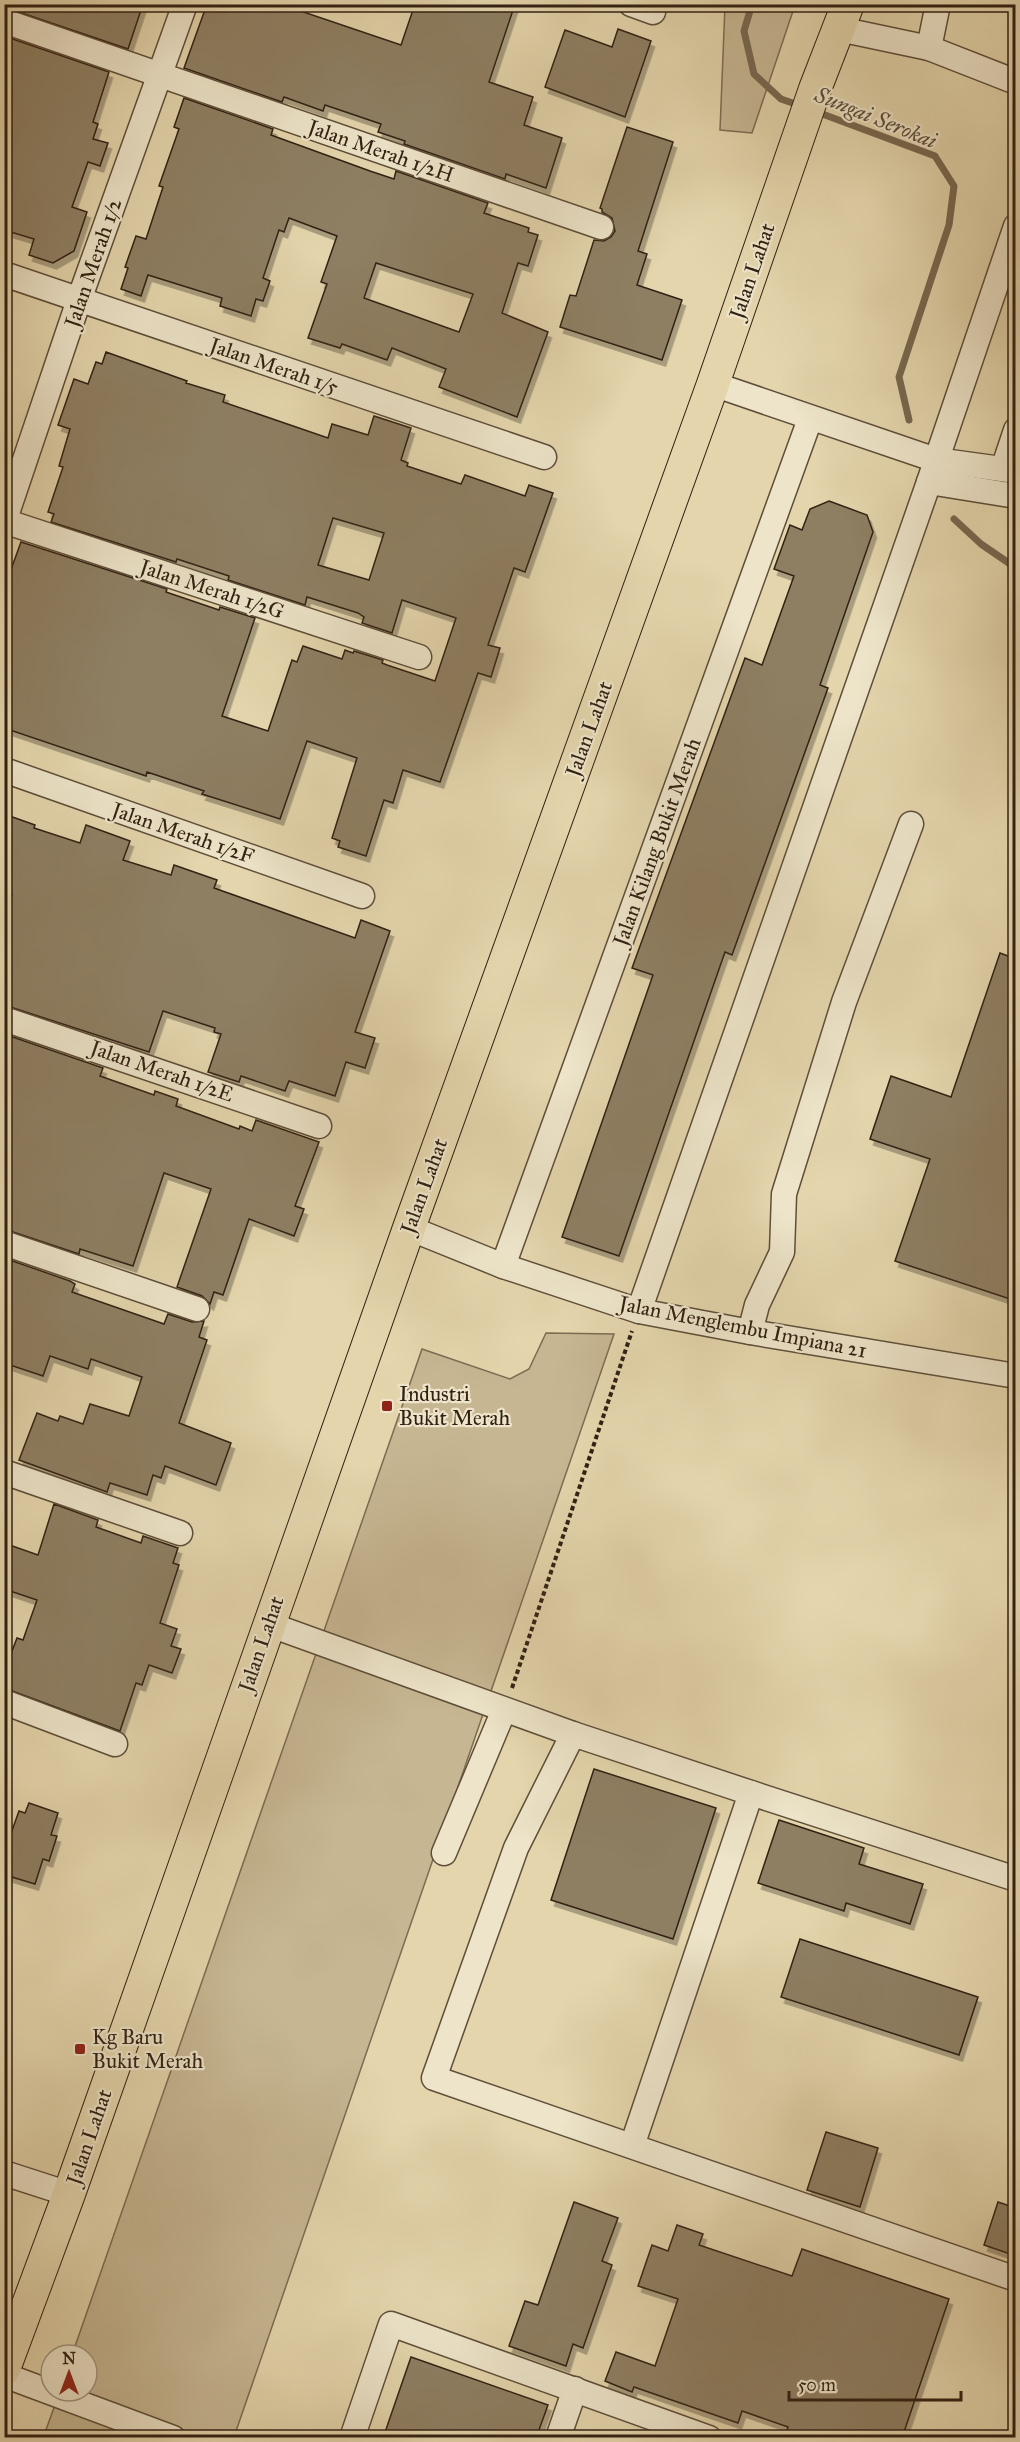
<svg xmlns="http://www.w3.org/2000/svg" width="1020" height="2442" viewBox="0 0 1020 2442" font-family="'IM FELL Great Primer',serif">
  <defs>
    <filter id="shadow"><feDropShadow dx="3.5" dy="6" stdDeviation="0" flood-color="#0004"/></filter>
  </defs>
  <rect width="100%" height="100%" fill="#e4d5ac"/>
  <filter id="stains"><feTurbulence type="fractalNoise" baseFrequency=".00333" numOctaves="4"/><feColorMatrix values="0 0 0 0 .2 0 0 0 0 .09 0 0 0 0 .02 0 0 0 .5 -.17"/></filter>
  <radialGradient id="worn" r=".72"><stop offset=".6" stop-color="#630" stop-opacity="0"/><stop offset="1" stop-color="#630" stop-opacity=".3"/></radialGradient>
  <g fill="#c6b692" stroke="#7c6c52" stroke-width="1.5">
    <polygon points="725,5 795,5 752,133 720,130"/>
    <polygon points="546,1333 614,1334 234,2437 43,2438 60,2391 87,2391 87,2355 72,2355 422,1349 510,1379 529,1369"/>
  </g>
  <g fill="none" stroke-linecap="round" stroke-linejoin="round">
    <g stroke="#786850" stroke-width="7">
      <polyline points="752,4 744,31 754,74 781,99 801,106"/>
      <polyline points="817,112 935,156 954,186 949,225 899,377 909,420"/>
      <polyline points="954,519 981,544 1016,568"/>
    </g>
  </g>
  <g fill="#8e7f63" stroke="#312113" stroke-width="1.5" fill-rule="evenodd" filter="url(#shadow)">
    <polygon points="4,4 143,4 128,49 4,7"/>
    <polygon points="207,4 280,4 401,45 415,4 515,4 489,82 533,97 524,125 562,138 546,188 506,174 505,179 404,144 405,141 378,132 381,124 325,105 323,111 284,97 282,102 184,68"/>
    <polygon points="618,29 651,41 625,117 545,87 565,30 612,47"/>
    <polygon points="4,36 109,72 93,122 98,124 93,139 108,143 100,166 88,162 72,207 87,212 74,251 53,263 29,255 34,239 4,230"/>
    <path d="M184,98L273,129L271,135L370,171L394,179L396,171L488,203L484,213L529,228L528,232L538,235L528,266L518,263L502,313L548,332L517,417L439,387L446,369L392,348L387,360L342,344L340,348L308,338L327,284L321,282L337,236L289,218L284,232L279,230L263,278L270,281L263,301L256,299L251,316L220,306L222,298L148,275L141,296L121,289L128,268L125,267L136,236L146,239L163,187L159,186L179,129L174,127ZM376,263L473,294L459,332L364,298Z"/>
    <polygon points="627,127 673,142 638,251 647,254 637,285 682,300 662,360 560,327 570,295 576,296 594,240 604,241 611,237 615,231 612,218 602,212 602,209 600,208"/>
    <path d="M106,352L187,381L186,383L225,395L223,402L328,438L332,424L368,435L374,416L411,428L401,460L408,463L407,466L461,484L465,475L525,496L529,485L553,493L525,572L514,568L488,645L500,648L491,677L478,673L440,782L403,770L393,803L384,800L366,856L338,847L340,841L332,838L357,758L307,741L280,819L202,794L204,791L147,772L146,776L4,728V589L21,542L167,589L166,592L219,610L220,607L255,618L222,716L268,731L292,660L297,662L303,646L342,659L345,650L353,653L354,651L383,660L382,663L387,665L435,681L456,618L402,600L392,633L362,623L364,617L358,613L307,597L305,605L228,580L229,576L177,559L176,562L51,522L54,514L48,512L63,467L59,466L70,429L58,425L74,379L88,384L96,362L102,364ZM333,518L384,533L369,580L318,565Z"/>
    <polygon points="829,501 867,515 873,532 820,685 828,688 732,955 725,952 619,1256 562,1237 653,975 632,968 745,658 762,665 794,576 774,569 790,525 802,530 810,509"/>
    <polygon points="4,814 35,825 34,828 80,843 86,825 130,841 123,860 171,875 174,865 217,880 214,888 355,938 361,920 390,931 355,1032 375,1038 365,1068 346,1062 335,1096 289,1081 285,1091 241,1076 239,1082 208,1072 221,1034 214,1032 215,1028 163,1011 149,1052 4,1005 4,918 12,895 4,892"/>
    <polygon points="1000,953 1016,959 1016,1301 895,1261 930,1159 870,1139 891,1076 951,1097"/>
    <polygon points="4,1034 103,1068 100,1076 154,1095 155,1091 178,1099 176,1106 239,1129 240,1126 252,1131 256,1120 319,1142 295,1206 304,1209 294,1236 249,1219 223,1295 214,1292 210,1304 202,1296 177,1287 211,1189 164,1173 133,1266 80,1249 79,1254 4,1229"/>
    <polygon points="4,1258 70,1281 75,1284 72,1292 164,1324 168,1314 192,1322 204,1321 199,1337 207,1340 179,1423 231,1443 216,1485 165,1466 161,1478 153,1475 147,1495 110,1483 107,1492 19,1460 37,1413 58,1421 60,1416 83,1424 90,1404 129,1416 142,1377 91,1359 88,1369 50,1356 43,1376 4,1363"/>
    <polygon points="54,1504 98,1520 96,1527 141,1543 143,1536 178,1548 173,1563 179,1565 160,1623 177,1629 171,1646 181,1649 172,1673 149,1665 142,1685 136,1683 120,1731 4,1688 4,1672 17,1638 23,1640 37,1600 4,1589 4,1543 38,1555"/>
    <polygon points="594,1769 716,1808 673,1939 551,1900"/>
    <polygon points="29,1803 58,1813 51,1835 57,1836 49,1861 43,1859 35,1884 5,1875 10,1860 4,1859 4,1853 19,1811 25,1813"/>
    <polygon points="779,1820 864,1848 859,1864 923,1884 910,1924 846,1903 844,1911 758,1883"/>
    <polygon points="800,1939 978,1997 959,2055 781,1997"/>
    <polygon points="826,2132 878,2148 860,2207 807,2190"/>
    <polygon points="574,2202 618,2218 602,2261 612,2265 583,2348 573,2344 566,2366 509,2346 525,2301 538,2305"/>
    <polygon points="998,2202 1016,2208 1016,2256 984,2245"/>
    <polygon points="677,2225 703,2234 699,2245 792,2276 802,2249 949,2299 902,2438 784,2438 788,2427 742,2411 738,2423 634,2387 632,2392 605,2381 616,2352 655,2366 678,2299 638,2286 652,2245 668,2251"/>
    <polygon points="411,2357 548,2405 536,2438 383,2438"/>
  </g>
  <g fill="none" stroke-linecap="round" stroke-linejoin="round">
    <defs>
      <g id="minor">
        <polyline points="631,4 653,12"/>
        <polyline points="4,21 601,227"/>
        <polyline points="839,29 929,48 1016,82"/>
        <polyline points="929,48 938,4"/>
        <polyline points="4,274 544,457"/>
        <polyline points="713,384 936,460 1016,471"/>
        <polyline points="1003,469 1016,430"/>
        <polyline points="929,482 1016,496"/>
        <polyline points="4,521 419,657"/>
        <polyline points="4,522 79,300 185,4"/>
        <polyline points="4,770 362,896"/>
        <polyline points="4,1019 319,1126"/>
        <polyline points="409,1228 503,1266 639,1311 750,1332 1016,1376"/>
        <polyline points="4,1243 197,1309"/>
        <polyline points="503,1266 810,419"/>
        <polyline points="639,1311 929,482 1016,226"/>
        <polyline points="750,1332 757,1305 782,1252 784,1194 844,1002 911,824"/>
        <polyline points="4,1472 180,1533"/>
        <polyline points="268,1624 573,1734 751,1793 632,2146"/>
        <polyline points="4,1702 115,1744"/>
        <polyline points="573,1734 516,1848 434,2078 1016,2279"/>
        <polyline points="751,1793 1016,1879"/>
        <polyline points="444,1853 504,1710"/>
        <polyline points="4,2173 69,2194"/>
        <polyline points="4,2375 173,2438"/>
        <polyline points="352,2438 391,2324 709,2438"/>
        <polyline points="558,2438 575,2389"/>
      </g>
      <polyline id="major" points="4,2369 69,2194 409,1228 713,384 815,89 848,4"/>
    </defs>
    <use href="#minor" stroke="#5e4e39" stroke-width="27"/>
    <use href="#major" stroke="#312113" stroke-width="34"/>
    <polyline stroke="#312113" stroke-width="4" stroke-dasharray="4.5 3" stroke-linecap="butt" points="512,1688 632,1331"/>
    <use href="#minor" stroke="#ede4c9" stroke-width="24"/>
    <use href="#major" stroke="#e4d5ac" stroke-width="32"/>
  </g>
  <g fill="#8f2418" stroke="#ede4c9" stroke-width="2">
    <rect x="381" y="1400" width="12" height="12" rx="3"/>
    <rect x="74" y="2043" width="12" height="12" rx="3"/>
  </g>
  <g text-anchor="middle" stroke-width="4.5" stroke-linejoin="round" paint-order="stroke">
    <g font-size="21" fill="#312113" stroke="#ede4c9">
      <text transform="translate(381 151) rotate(19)" y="7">Jalan Merah 1/2H</text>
      <text transform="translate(93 263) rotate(-71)" y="7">Jalan Merah 1/2</text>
      <text transform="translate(752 271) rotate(-71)" y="7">Jalan Lahat</text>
      <text transform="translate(274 366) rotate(19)" y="7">Jalan Merah 1/5</text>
      <text transform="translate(212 589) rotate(18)" y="7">Jalan Merah 1/2G</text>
      <text transform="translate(589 729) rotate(-70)" y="7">Jalan Lahat</text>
      <text transform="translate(183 833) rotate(19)" y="7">Jalan Merah 1/2F</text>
      <text transform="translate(657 842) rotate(-70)" y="7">Jalan Kilang Bukit Merah</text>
      <text transform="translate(162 1071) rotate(19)" y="7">Jalan Merah 1/2E</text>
      <text transform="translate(424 1186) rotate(-70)" y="7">Jalan Lahat</text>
      <text transform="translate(743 1327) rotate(11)" y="7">Jalan Menglembu Impiana 21</text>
      <text transform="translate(261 1644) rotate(-71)" y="7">Jalan Lahat</text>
      <text transform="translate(89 2137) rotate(-71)" y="7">Jalan Lahat</text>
    </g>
    <g font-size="21" fill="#312113" stroke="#ede4c9" text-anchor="start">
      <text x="399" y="1401">Industri<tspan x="399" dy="24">Bukit Merah</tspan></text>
      <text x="92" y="2044">Kg Baru<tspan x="92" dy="24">Bukit Merah</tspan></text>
    </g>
    <g font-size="22" font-style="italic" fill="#5a4b36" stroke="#ede4c9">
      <text transform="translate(876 117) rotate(22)" y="8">Sungai Serokai</text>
    </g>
  </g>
  <rect width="1020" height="2442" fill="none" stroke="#e4d5ac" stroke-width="24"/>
  <rect x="6" y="6" width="1008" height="2430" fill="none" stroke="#312113" stroke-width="3"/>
  <rect x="12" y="12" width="996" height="2418" fill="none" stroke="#312113" stroke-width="1.5"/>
  <g transform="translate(69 2373)"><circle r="28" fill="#ede4c9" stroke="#a29680" stroke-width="1.5"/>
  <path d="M0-4.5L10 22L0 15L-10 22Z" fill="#8f2418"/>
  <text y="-9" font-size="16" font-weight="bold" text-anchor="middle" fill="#312113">N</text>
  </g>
  <path d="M789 2391v9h172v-9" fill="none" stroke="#312113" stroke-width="3"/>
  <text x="798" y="2391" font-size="18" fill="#312113" stroke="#ede4c9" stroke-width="4.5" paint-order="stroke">50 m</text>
  <rect width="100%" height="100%" filter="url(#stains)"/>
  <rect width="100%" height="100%" fill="url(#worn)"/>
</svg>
